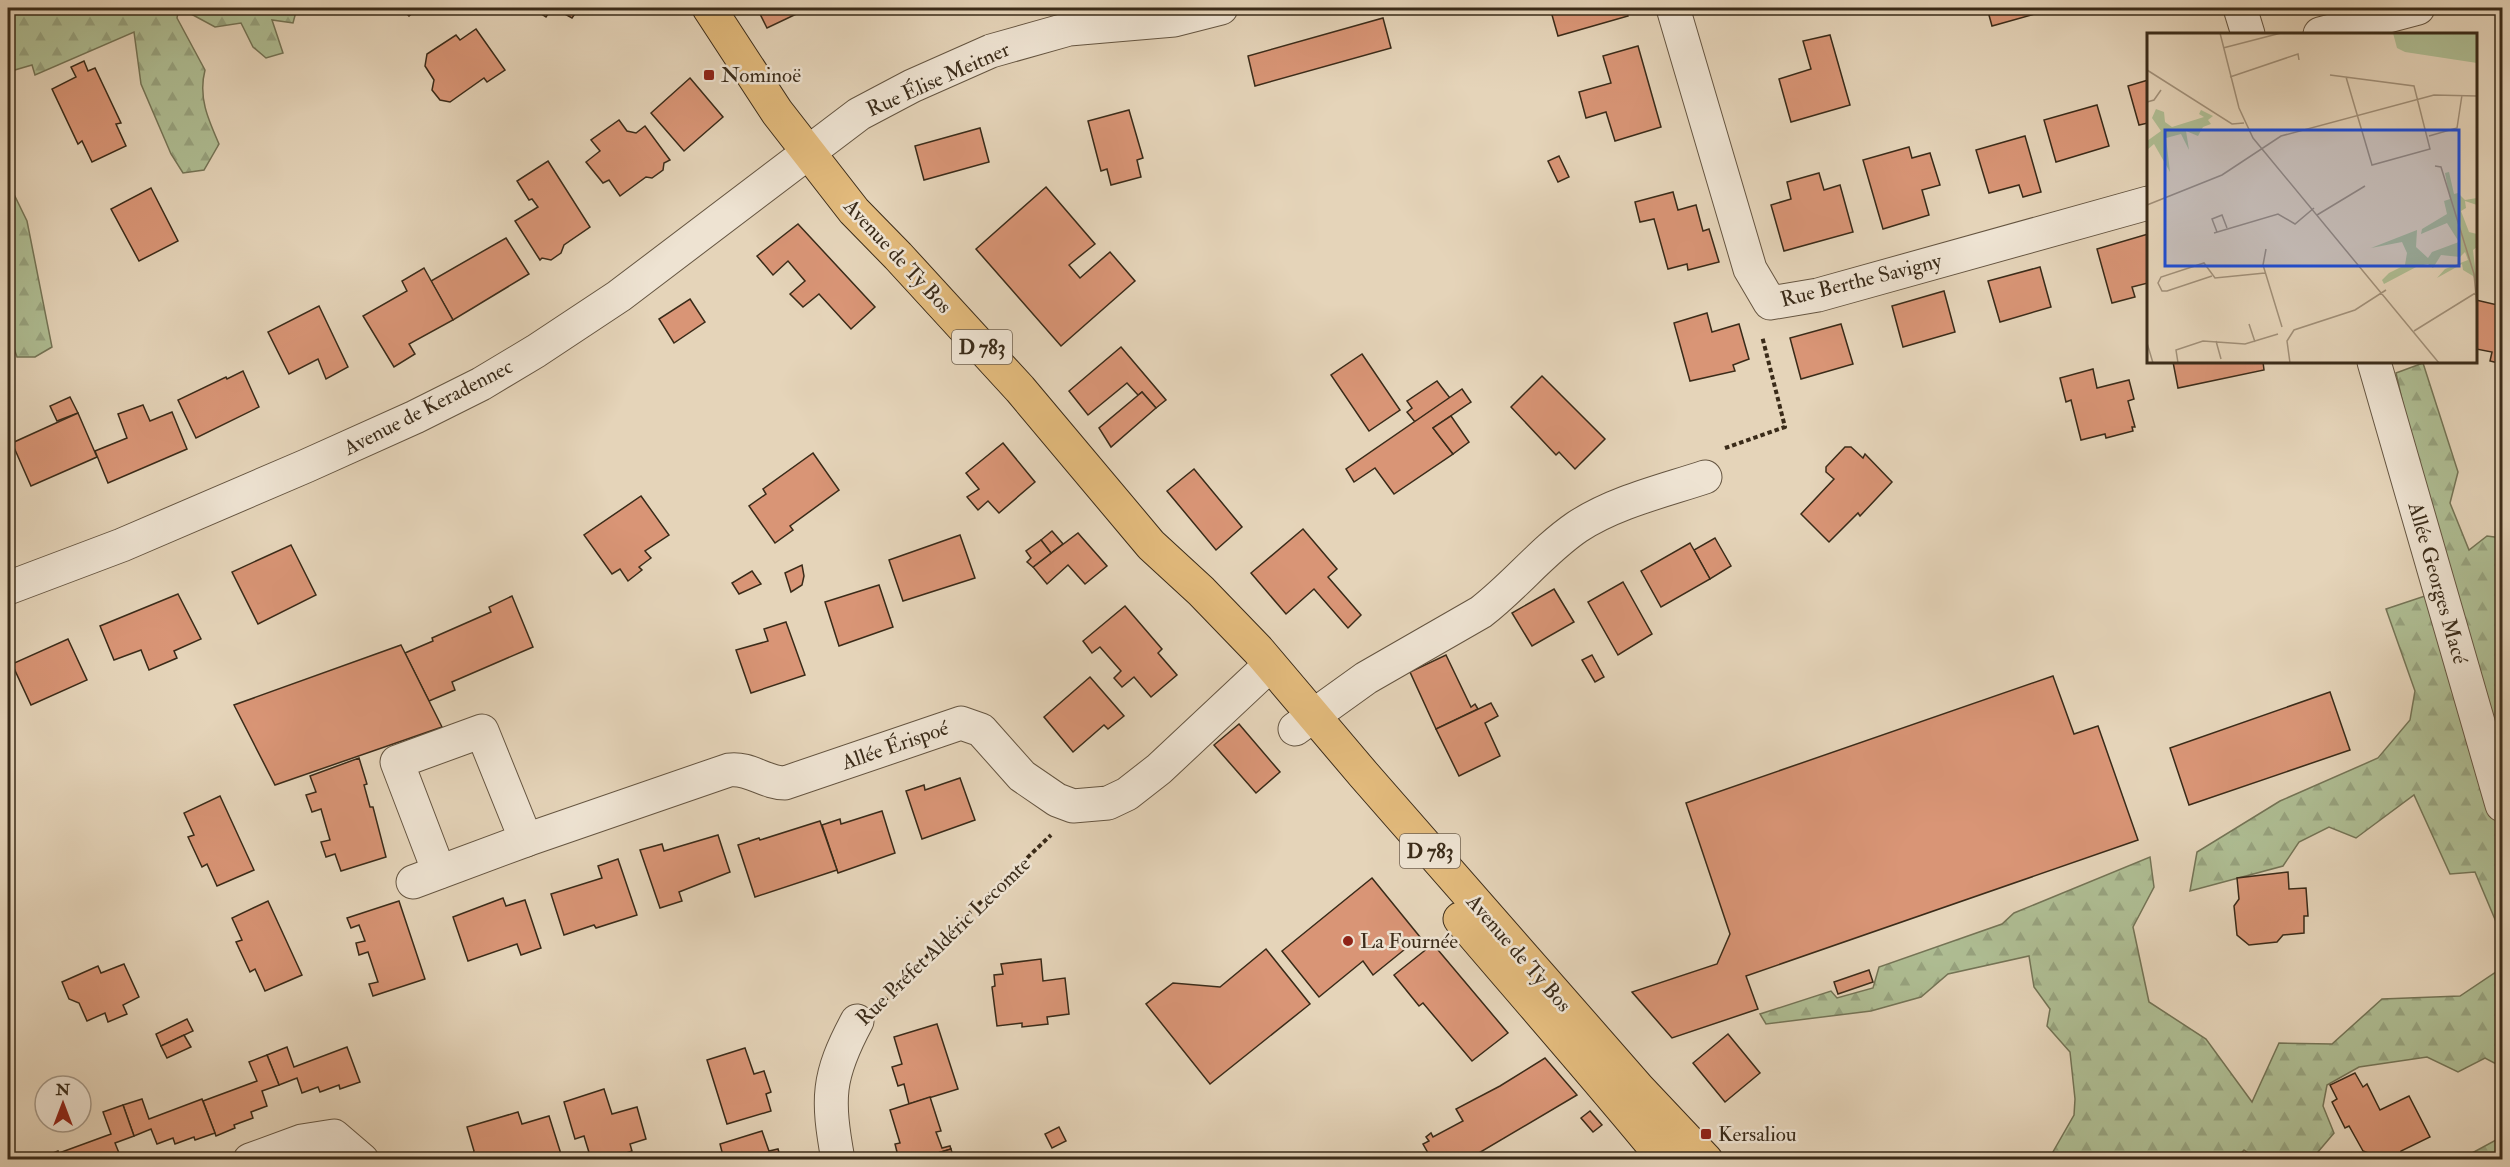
<svg xmlns="http://www.w3.org/2000/svg" width="2510" height="1167" viewBox="0 0 2510 1167" font-family="'IM FELL Double Pica',serif">
  <defs>
    <pattern id="forest-firs" width="22" height="20" patternUnits="userSpaceOnUse" patternTransform="scale(1.5)"><rect width="22" height="20" fill="#afbe94"/><path d="M5 1l3.5 6h-7zM16 11l3.5 6h-7z" fill="#97a37f"/></pattern>
  </defs>
  <rect width="100%" height="100%" fill="#e5d4b9"/>
  <filter id="stains"><feTurbulence type="fractalNoise" baseFrequency=".00333" numOctaves="4"/><feColorMatrix values="0 0 0 0 .2 0 0 0 0 .09 0 0 0 0 .02 0 0 0 .5 -.17"/></filter>
  <radialGradient id="worn" r=".72"><stop offset=".6" stop-color="#630" stop-opacity="0"/><stop offset="1" stop-color="#630" stop-opacity=".3"/></radialGradient>
  <g fill="url(#forest-firs)" stroke="#747456" stroke-width="1.5">
    <path d="M8,8H179L177,18L205,70C198,97 208,119 219,144L204,170L183,173L171,154L141,84L134,32L35,75L32,65L8,72Z"/>
    <polygon points="180,8 297,8 293,23 272,20 283,53 266,58 253,47 241,23 215,27"/>
    <polygon points="8,182 27,221 52,347 35,357 17,357 8,331"/>
    <polygon points="2423,363 2458,472 2450,503 2469,550 2487,536 2502,538 2502,936 2475,872 2450,874 2414,795 2356,838 2329,827 2299,842 2283,866 2190,891 2197,852 2280,801 2378,758 2410,720 2415,691 2386,609 2437,592 2421,485 2396,373"/>
    <polygon points="2150,857 2154,887 2133,927 2149,1002 2206,1039 2252,1102 2279,1043 2332,1044 2382,999 2460,996 2502,968 2502,1067 2485,1058 2458,1072 2427,1057 2359,1067 2327,1085 2323,1106 2334,1133 2312,1159 2257,1159 2244,1150 2235,1160 2013,1159 2026,1153 2050,1157 2074,1115 2075,1099 2070,1052 2047,1026 2050,1009 2034,987 2029,956 1948,974 1921,997 1871,1011 1766,1024 1760,1014 1831,991 1837,998 1873,988 1879,967 2002,924 2014,913"/>
    <polygon points="2502,1135 2502,1159 2461,1159 2498,1139"/>
  </g>
  <g fill="#d99576" stroke="#3a2b19" stroke-width="1.5">
    <polygon points="401,8 424,8 418,13 415,11 409,16"/>
    <polygon points="532,8 552,8 546,17"/>
    <polygon points="554,8 579,8 572,18"/>
    <polygon points="757,8 809,8 767,28"/>
    <polygon points="1550,8 1626,8 1628,16 1558,36"/>
    <polygon points="1987,8 2056,8 1992,26"/>
    <polygon points="1383,18 1391,48 1255,86 1248,56"/>
    <polygon points="476,29 505,70 487,82 484,78 450,102 440,100 432,90 434,80 425,66 427,54 456,35 460,40"/>
    <polygon points="1830,35 1850,105 1791,122 1779,79 1811,69 1803,41"/>
    <polygon points="1638,46 1661,127 1615,141 1606,112 1586,118 1579,92 1611,83 1603,56"/>
    <polygon points="84,61 88,71 95,68 121,123 116,124 126,146 92,162 82,141 78,144 52,89 76,77 71,67"/>
    <polygon points="690,78 723,117 684,151 651,113"/>
    <polygon points="2148,80 2148,123 2139,125 2128,86"/>
    <polygon points="2097,105 2109,146 2056,162 2044,120"/>
    <polygon points="1129,110 1143,158 1137,160 1141,177 1111,185 1107,169 1101,171 1088,121"/>
    <polygon points="619,120 627,131 636,133 645,126 670,160 664,163 663,170 652,178 646,177 620,196 609,180 603,183 586,162 600,151 591,140"/>
    <polygon points="980,128 989,162 924,180 915,146"/>
    <polygon points="2025,136 2041,192 2023,197 2019,185 1989,193 1976,150"/>
    <polygon points="1909,147 1912,158 1930,153 1940,185 1922,190 1929,215 1883,229 1863,160"/>
    <polygon points="1559,156 1569,177 1558,182 1548,161"/>
    <polygon points="548,161 590,227 564,245 561,253 551,260 542,258 540,260 515,221 538,207 532,199 529,200 517,181"/>
    <polygon points="1819,173 1824,190 1840,185 1853,232 1784,251 1771,205 1791,199 1787,182"/>
    <polygon points="1046,187 1095,244 1069,265 1080,278 1110,252 1135,281 1061,346 976,249"/>
    <polygon points="151,188 178,241 139,261 111,209"/>
    <polygon points="1673,192 1678,210 1696,205 1703,231 1709,229 1719,262 1688,270 1687,264 1668,269 1654,219 1640,222 1635,202"/>
    <polygon points="798,224 875,307 851,329 819,294 803,307 790,294 805,281 788,261 773,275 757,256"/>
    <polygon points="2148,234 2148,283 2132,287 2135,297 2112,303 2097,249"/>
    <polygon points="506,238 529,274 453,320 431,281"/>
    <polygon points="2040,267 2051,307 2000,322 1988,281"/>
    <polygon points="424,268 453,320 409,344 415,354 394,367 363,316 407,291 402,281"/>
    <polygon points="1944,291 1955,332 1903,347 1892,306"/>
    <polygon points="690,299 705,322 674,343 659,319"/>
    <polygon points="2476,300 2502,306 2502,364 2490,361 2492,352 2476,349 2477,325 2476,324"/>
    <polygon points="319,306 348,367 326,379 318,359 289,374 268,332"/>
    <polygon points="1707,313 1712,332 1739,324 1749,359 1733,365 1735,371 1690,381 1674,323"/>
    <polygon points="1841,324 1853,364 1801,379 1790,338"/>
    <polygon points="1121,347 1166,400 1156,408 1142,392 1138,395 1127,383 1088,415 1069,391"/>
    <polygon points="1362,354 1400,410 1369,431 1331,375"/>
    <polygon points="2173,362 2263,362 2264,370 2178,388"/>
    <polygon points="2093,369 2097,388 2129,380 2134,399 2128,401 2135,427 2132,427 2133,431 2106,438 2105,434 2081,440 2071,400 2066,402 2060,378"/>
    <polygon points="243,371 259,407 196,438 178,400 226,377 227,379"/>
    <polygon points="1542,376 1605,439 1575,469 1559,452 1556,455 1511,407"/>
    <polygon points="1437,381 1450,398 1415,422 1407,412 1412,408 1407,401"/>
    <polygon points="1462,389 1471,402 1433,428 1453,454 1394,494 1375,468 1354,482 1346,469"/>
    <polygon points="1142,392 1156,408 1111,447 1099,428"/>
    <polygon points="70,397 78,413 57,421 50,406"/>
    <polygon points="143,405 150,421 172,412 187,449 108,483 95,451 127,438 118,414"/>
    <polygon points="78,413 97,457 31,486 12,443"/>
    <polygon points="1451,416 1469,442 1453,454 1433,428"/>
    <polygon points="1003,443 1035,482 999,513 988,501 978,510 967,497 979,489 966,473"/>
    <polygon points="1845,447 1851,447 1863,458 1865,454 1892,482 1860,516 1858,513 1829,542 1801,514 1834,479 1826,472 1826,467"/>
    <polygon points="813,453 839,490 790,526 793,530 775,543 749,506 766,494 763,489"/>
    <polygon points="1194,469 1242,527 1216,550 1167,491"/>
    <polygon points="641,496 669,535 645,551 651,558 639,567 642,570 628,581 620,569 612,574 584,535"/>
    <polygon points="1303,529 1337,569 1328,577 1361,615 1348,628 1314,589 1286,614 1251,573"/>
    <polygon points="1052,531 1063,544 1051,553 1041,540"/>
    <polygon points="1078,533 1107,566 1085,584 1068,565 1047,584 1033,567"/>
    <polygon points="960,535 975,578 903,601 889,560"/>
    <polygon points="1715,538 1731,566 1710,579 1694,550"/>
    <polygon points="1041,540 1051,553 1033,567 1027,562 1031,558 1026,551"/>
    <polygon points="1690,543 1710,579 1661,607 1641,571"/>
    <polygon points="291,545 316,595 258,624 232,572"/>
    <polygon points="802,565 804,576 802,585 791,592 785,573"/>
    <polygon points="752,571 761,584 739,594 732,583"/>
    <polygon points="1623,582 1652,634 1618,655 1588,602"/>
    <polygon points="879,585 893,627 839,646 825,602"/>
    <polygon points="1554,589 1574,622 1532,646 1512,613"/>
    <polygon points="178,594 201,639 174,651 177,658 149,670 141,650 114,660 100,626"/>
    <polygon points="512,596 533,647 452,682 455,690 429,701 405,653 433,641 432,638 491,612 489,607"/>
    <polygon points="1125,606 1162,649 1158,653 1177,675 1151,697 1134,677 1122,687 1114,678 1121,671 1100,647 1092,653 1083,641"/>
    <polygon points="786,622 805,675 751,693 736,650 768,641 764,629"/>
    <polygon points="68,639 87,680 31,705 12,664"/>
    <polygon points="401,645 442,727 275,785 234,705"/>
    <polygon points="1446,655 1471,707 1475,704 1478,709 1436,729 1410,672"/>
    <polygon points="1592,655 1604,677 1595,682 1582,660"/>
    <polygon points="2053,676 2074,734 2098,726 2138,840 1746,976 1758,1009 1672,1038 1632,992 1717,964 1730,934 1686,803"/>
    <polygon points="1090,677 1124,716 1108,729 1104,725 1073,752 1044,717"/>
    <polygon points="2330,692 2350,750 2189,805 2170,748"/>
    <polygon points="1491,703 1498,716 1485,723 1500,756 1459,776 1436,729"/>
    <polygon points="1239,724 1280,772 1256,793 1214,745"/>
    <polygon points="359,758 367,784 364,785 370,807 373,807 386,857 341,871 335,854 326,857 321,842 330,840 321,809 312,812 306,795 316,792 310,776"/>
    <polygon points="960,778 975,820 922,839 906,791 924,785 925,790"/>
    <polygon points="220,796 254,870 217,886 207,864 202,867 188,837 194,835 184,813"/>
    <polygon points="882,811 895,853 838,873 822,825 840,819 841,824"/>
    <polygon points="820,821 837,870 755,897 738,845 759,838 760,840"/>
    <polygon points="718,835 730,872 679,892 682,901 660,908 640,850 662,844 664,851"/>
    <polygon points="618,859 637,915 596,928 594,925 564,935 551,894 602,878 598,866"/>
    <polygon points="2288,872 2289,889 2306,888 2308,916 2304,916 2304,933 2283,935 2277,942 2249,945 2237,935 2234,906 2239,899 2237,878"/>
    <polygon points="1372,878 1420,937 1373,975 1363,961 1319,997 1282,951"/>
    <polygon points="503,898 506,906 525,900 541,948 521,955 517,944 468,961 453,917"/>
    <polygon points="268,901 302,975 265,991 255,969 250,972 236,942 242,940 232,918"/>
    <polygon points="399,901 425,979 373,996 369,984 378,982 368,952 359,955 356,943 365,941 359,925 351,928 347,918"/>
    <polygon points="1433,944 1508,1033 1472,1061 1423,1003 1419,1006 1394,975"/>
    <polygon points="1266,949 1310,1004 1210,1084 1146,1004 1173,983 1220,987"/>
    <polygon points="1041,959 1043,981 1065,978 1069,1014 1047,1017 1048,1024 1022,1027 1022,1023 997,1026 992,987 995,986 994,975 1003,974 1001,964"/>
    <polygon points="124,964 139,997 123,1005 127,1014 108,1022 105,1013 87,1021 79,1003 69,999 62,982 98,966 101,973"/>
    <polygon points="1869,970 1873,982 1838,994 1834,982"/>
    <polygon points="8,1012 14,1027 8,1030"/>
    <polygon points="187,1019 193,1031 161,1046 156,1034"/>
    <polygon points="937,1024 958,1089 909,1104 904,1084 898,1086 892,1067 902,1064 894,1037"/>
    <polygon points="1728,1034 1760,1073 1725,1102 1693,1063"/>
    <polygon points="184,1035 191,1047 167,1058 161,1046"/>
    <polygon points="287,1047 294,1067 347,1047 360,1082 340,1089 339,1085 320,1092 318,1087 302,1093 297,1078 279,1085 267,1055"/>
    <polygon points="745,1048 754,1074 764,1071 771,1092 766,1094 771,1111 727,1124 707,1060"/>
    <polygon points="267,1055 279,1085 262,1091 267,1106 251,1112 253,1118 234,1125 235,1128 216,1136 203,1101 257,1081 249,1062"/>
    <polygon points="1545,1058 1577,1095 1467,1160 1432,1160 1423,1144 1429,1141 1426,1137 1431,1133 1433,1137 1463,1121 1456,1109 1500,1086"/>
    <polygon points="2355,1073 2363,1087 2367,1084 2380,1110 2409,1096 2430,1137 2401,1151 2397,1160 2386,1160 2363,1151 2349,1126 2345,1128 2332,1102 2337,1099 2330,1085"/>
    <polygon points="604,1089 612,1114 637,1107 646,1139 630,1144 632,1151 609,1159 608,1154 591,1159 584,1136 575,1139 564,1102"/>
    <polygon points="930,1097 941,1131 936,1132 942,1148 950,1146 951,1149 915,1160 899,1160 895,1144 900,1143 890,1110"/>
    <polygon points="142,1099 149,1119 202,1099 215,1133 195,1140 194,1137 175,1144 173,1138 157,1144 151,1129 134,1136 123,1105"/>
    <polygon points="123,1105 134,1136 115,1143 121,1158 61,1160 59,1153 111,1134 103,1112"/>
    <polygon points="1590,1111 1602,1125 1593,1132 1581,1118"/>
    <polygon points="518,1112 522,1124 549,1116 561,1154 541,1160 470,1160 474,1151 467,1127"/>
    <polygon points="1059,1127 1066,1141 1052,1148 1045,1134"/>
    <polygon points="762,1131 769,1151 778,1149 781,1160 724,1160 720,1144"/>
    <polygon points="951,1149 954,1160 915,1160"/>
    <polygon points="58,1151 61,1160 35,1160"/>
  </g>
  <g fill="none" stroke-linecap="round" stroke-linejoin="round">
    <defs>
      <g id="minor">
        <polyline points="1673,8 1750,269 1770,303 1818,295 2148,203"/>
        <polyline points="2240,8 2248,34"/>
        <polyline points="2320,34 2418,8"/>
        <polyline points="2374,362 2502,805"/>
        <polyline points="8,588 122,545 306,466 415,417 481,384 536,351 619,296 859,114 912,86 991,51 1069,29 1174,20 1221,8"/>
        <path d="M1295,729L1366,678L1481,612C1515,586 1542,551 1577,527C1615,502 1663,491 1705,477"/>
        <polyline points="439,872 397,762 482,731 526,840"/>
        <path d="M413,882L526,840L729,770C749,767 765,783 785,783L961,723L981,730L1022,776L1057,800L1073,806L1108,803L1127,794L1159,769L1270,665"/>
        <polyline points="250,1160 302,1141 334,1136 362,1160"/>
        <path d="M838,1160C827,1098 827,1077 857,1021"/>
      </g>
      <g id="major">
        <polyline points="709,8 777,112 854,211 898,256 1020,389 1151,545 1201,591 1258,650 1364,775 1639,1089 1706,1160"/>
        <path d="M1460,919C1528,999 1598,1078 1665,1160"/>
      </g>
    </defs>
    <use href="#minor" stroke="#655541" stroke-width="35"/>
    <use href="#major" stroke="#3a2b19" stroke-width="35"/>
    <g stroke="#3a2b19" stroke-width="4" stroke-dasharray="4.5 3" stroke-linecap="butt">
      <polyline points="1725,448 1785,427 1762,336"/>
      <polyline points="884,1001 957,925 1051,835"/>
    </g>
    <use href="#minor" stroke="#eee3d2" stroke-width="33"/>
    <use href="#major" stroke="#e2ba7c" stroke-width="33"/>
  </g>
  <g fill="#8f2418" stroke="#eee3d2" stroke-width="2">
    <rect x="703" y="69" width="12" height="12" rx="3"/>
    <circle cx="1348" cy="941" r="6"/>
    <rect x="1700" y="1128" width="12" height="12" rx="3"/>
  </g>
  <g text-anchor="middle" stroke-width="5" stroke-linejoin="round" paint-order="stroke">
    <g fill="#eee3d2" stroke="#706250" stroke-width="1.5">
      <rect x="952" y="330" width="60" height="34" rx="4.5"/>
      <rect x="1400" y="834" width="60" height="34" rx="4.5"/>
    </g>
    <g font-size="20" font-weight="bold" fill="#3a2b19">
      <text x="982" y="354">D 783</text>
      <text x="1430" y="858">D 783</text>
    </g>
    <g font-size="21" fill="#3a2b19" stroke="#eee3d2" text-anchor="start">
      <text x="721" y="82">Nominoë</text>
      <text x="1360" y="948">La Fournée</text>
      <text x="1718" y="1141">Kersaliou</text>
    </g>
    <g font-size="21" fill="#3a2b19" stroke="#eee3d2">
      <text transform="translate(938 79) rotate(-24)" y="7">Rue Élise Meitner</text>
      <text transform="translate(898 256) rotate(47)" y="7">Avenue de Ty Bos</text>
      <text transform="translate(1861 280) rotate(-14)" y="7">Rue Berthe Savigny</text>
      <text transform="translate(428 407) rotate(-27)" y="7">Avenue de Keradennec</text>
      <text transform="translate(2438 583) rotate(74)" y="7">Allée Georges Macé</text>
      <text transform="translate(895 745) rotate(-19)" y="7">Allée Érispoé</text>
      <text transform="translate(943 941) rotate(-44)" y="7">Rue Préfet Aldéric Lecomte</text>
      <text transform="translate(1519 953) rotate(49)" y="7">Avenue de Ty Bos</text>
    </g>
  </g>
  <g transform="translate(2147 33)">
    <rect width="330" height="330" fill="#e5d4b9"/>
    <path d="M246,0H330V30L258,19L250,15ZM9,76L17,79L18,89L25,94L57,84L52,81L54,77L66,83L61,87L64,91L56,94L51,103L39,98L42,117L34,101L19,105L23,139L7,111L0,117V108L14,98L5,85ZM302,139L307,161L311,160L318,167L330,165V172L318,168L319,175L314,178L322,199L330,201V214L326,217L330,251L326,243L316,237L315,231L290,245L298,236L321,227L318,219L313,224L294,222L286,235L281,231L271,233L237,251L235,247L242,240L258,232L260,220L255,209L224,215L270,197L269,214L281,225L285,219L312,209L300,190L274,201L275,196L300,181L297,168L303,166L298,140Z" fill="#afbe94"/>
    <path fill="none" stroke="#a19079" stroke-width="1.5" d="M73,0L92,75L106,105L292,330M76,15L134,0M0,37L85,91L97,90M183,42L267,53L283,116L225,132L199,44M83,44L151,21L152,27M0,69L7,67L14,57M282,103L310,95L315,62M288,133L294,134L327,241L330,273M0,172L75,142L134,103L287,62L330,63M170,182L218,153M70,199L65,186L75,182L80,195M67,200L131,181L148,191L167,175M119,216L116,232L135,294M65,243L20,258H15L11,250L14,244L57,230L68,245L118,240M102,291L108,309M267,298L330,259M69,308L74,326M0,310L6,330M31,330L29,317L56,308L98,311L131,301M143,330L140,308L147,297L208,277L239,257"/>
    <path fill="#1d4ed8" fill-opacity="0.15" stroke="#1d4ed8" stroke-width="3" d="M18,97H312V233H18Z"/>
    <rect width="330" height="330" fill="none" stroke="#3a2b19" stroke-width="3"/>
  </g>
  <rect width="2510" height="1167" fill="none" stroke="#e5d4b9" stroke-width="30"/>
  <rect x="9" y="9" width="2492" height="1149" fill="none" stroke="#3a2b19" stroke-width="3"/>
  <rect x="15" y="15" width="2480" height="1137" fill="none" stroke="#3a2b19" stroke-width="1.5"/>
  <g transform="translate(63 1104)"><circle r="28" fill="#eee3d2" stroke="#a69988" stroke-width="1.5"/>
  <path d="M0-4.5L10 22L0 15L-10 22Z" fill="#8f2418"/>
  <text y="-9" font-size="16" font-weight="bold" text-anchor="middle" fill="#3a2b19">N</text>
  </g>
  <rect width="100%" height="100%" filter="url(#stains)"/>
  <rect width="100%" height="100%" fill="url(#worn)"/>
</svg>
